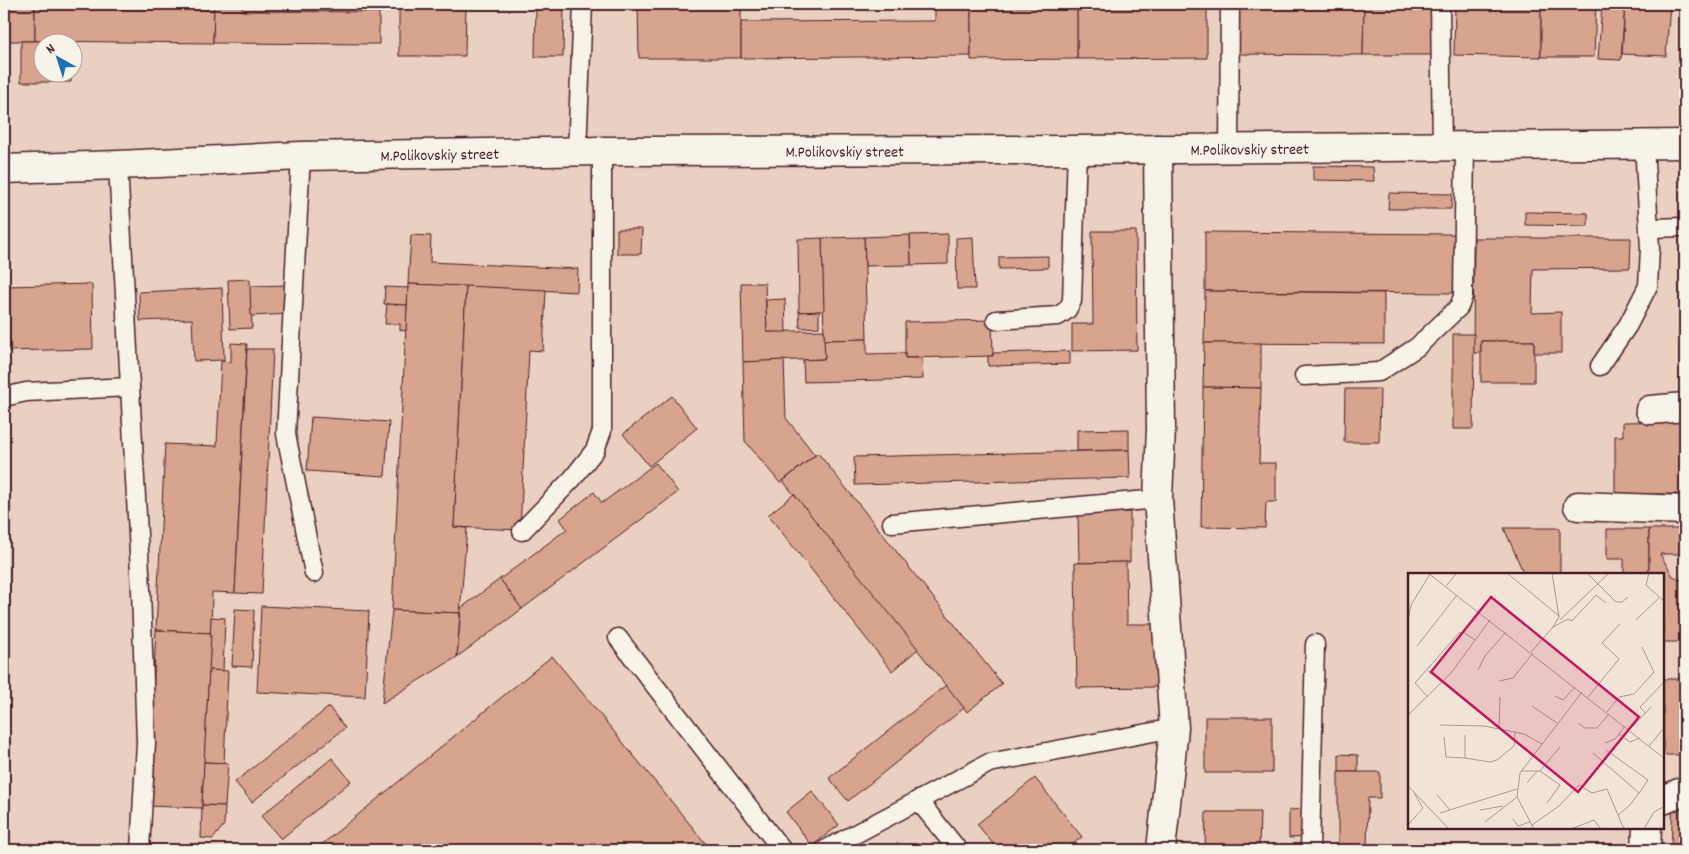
<svg xmlns="http://www.w3.org/2000/svg" width="1689" height="854" viewBox="0 0 1689 854" font-family="Dekko,sans-serif">
  <rect width="100%" height="100%" fill="#f1e3d6"/>
  <filter id="ink" filterUnits="userSpaceOnUse"><feTurbulence type="fractalNoise" baseFrequency=".02" numOctaves="2"/><feDisplacementMap in="SourceGraphic" scale="10" xChannelSelector="R" yChannelSelector="G"/><feConvolveMatrix kernelMatrix="1 2 1 2 8 2 1 2 1" color-interpolation-filters="sRGB"/></filter>
  <g filter="url(#ink)">
    <path fill="#ead0c0" fill-rule="evenodd" d="M4,4H1685V850H4ZM42,42H72V72H42ZM1409,574H1663V828H1409Z"/>
    <g fill="#d8a48d" stroke="#4a1f2b">
      <rect x="4" y="4" width="31" height="37"/>
      <polygon points="35,4 55,4 55,8 214,10 213,43 35,41"/>
      <polygon points="214,4 242,4 242,11 379,12 379,44 213,43"/>
      <polygon points="399,4 466,4 465,56 399,56"/>
      <polygon points="536,4 564,4 563,57 535,57"/>
      <polygon points="638,4 741,4 741,58 639,58"/>
      <polygon points="935,4 971,4 971,56 741,58 741,22 935,21"/>
      <polygon points="1239,4 1364,4 1363,55 1239,54"/>
      <polygon points="1364,4 1432,4 1432,55 1363,55"/>
      <polygon points="1455,4 1541,4 1541,57 1454,55"/>
      <polygon points="1541,4 1596,4 1594,57 1541,57"/>
      <polygon points="1602,4 1625,4 1621,60 1598,59"/>
      <polygon points="1625,4 1670,4 1666,56 1622,54"/>
      <polygon points="1077,6 1207,6 1207,58 1077,59"/>
      <polygon points="1077,6 1077,59 971,60 971,7"/>
      <polygon points="21,41 72,41 42,42 42,72 71,72 71,82 21,82"/>
      <polygon points="1313,166 1373,167 1374,181 1313,180"/>
      <polygon points="1389,193 1452,194 1451,209 1388,209"/>
      <polygon points="1525,212 1588,213 1588,226 1525,225"/>
      <polygon points="617,229 642,229 641,254 617,254"/>
      <polygon points="1092,231 1136,231 1137,350 1072,351 1072,324 1093,324"/>
      <polygon points="1205,232 1455,234 1454,293 1205,291"/>
      <polygon points="948,234 948,264 911,265 910,235"/>
      <polygon points="411,235 431,236 430,262 578,269 577,292 408,284"/>
      <polygon points="910,235 911,265 865,266 864,237"/>
      <polygon points="864,237 867,339 824,340 822,238"/>
      <polygon points="973,237 975,289 957,289 956,238"/>
      <polygon points="822,238 824,311 799,312 798,239"/>
      <polygon points="1474,238 1631,238 1630,268 1533,269 1532,313 1561,312 1561,353 1534,353 1534,341 1481,341 1481,353 1473,353"/>
      <polygon points="1048,256 1048,268 999,269 999,257"/>
      <polygon points="250,279 252,328 230,329 228,280"/>
      <polygon points="741,283 765,283 767,332 824,330 825,359 743,362"/>
      <polygon points="92,284 93,349 4,351 4,286"/>
      <polygon points="408,284 466,286 454,527 467,528 460,613 392,610"/>
      <polygon points="290,285 291,314 251,316 250,286"/>
      <polygon points="466,286 546,290 543,351 529,350 520,530 454,527"/>
      <polygon points="385,287 408,288 407,305 384,304"/>
      <polygon points="222,288 224,360 194,361 192,319 140,321 139,292"/>
      <polygon points="1205,291 1384,293 1384,344 1204,343"/>
      <polygon points="785,299 786,332 767,332 766,300"/>
      <polygon points="387,304 407,305 406,331 400,330 400,324 385,324"/>
      <polygon points="819,311 819,327 800,328 799,312"/>
      <polygon points="992,320 993,356 905,358 905,322"/>
      <polygon points="1453,334 1474,334 1473,429 1453,429"/>
      <polygon points="867,339 867,354 905,353 905,358 922,358 923,379 804,382 803,360 825,359 824,340"/>
      <rect x="1481" y="341" width="53" height="41"/>
      <polygon points="231,343 247,344 235,593 212,592 211,633 156,630 165,444 217,446 221,361 231,362"/>
      <polygon points="1204,343 1261,343 1261,388 1203,387"/>
      <polygon points="247,349 273,349 262,594 235,593"/>
      <polygon points="1070,351 1070,364 988,366 988,356 993,356 993,353"/>
      <polygon points="784,360 786,418 815,455 780,483 745,441 743,362"/>
      <polygon points="1203,387 1261,388 1259,463 1276,463 1276,502 1266,502 1265,528 1201,527"/>
      <polygon points="1345,389 1380,389 1379,442 1344,442"/>
      <polygon points="672,396 697,428 649,466 623,434"/>
      <polygon points="311,417 389,422 385,476 307,471"/>
      <polygon points="1685,421 1685,494 1615,494 1615,436 1623,436 1623,422"/>
      <polygon points="1129,429 1129,450 1077,451 1077,430"/>
      <polygon points="1129,450 1130,478 855,485 854,457"/>
      <polygon points="818,453 1002,684 967,712 783,481"/>
      <polygon points="656,463 678,492 522,609 500,579 567,529 560,519 594,492 602,503"/>
      <polygon points="794,494 918,649 892,671 768,515"/>
      <polygon points="1130,512 1130,562 1079,563 1078,513"/>
      <polygon points="1504,528 1560,528 1560,574 1524,574"/>
      <polygon points="1607,529 1649,529 1649,574 1624,574 1624,559 1607,559"/>
      <polygon points="1649,529 1685,529 1685,554 1660,554 1673,576 1685,582 1685,642 1663,642 1663,574 1649,574"/>
      <polygon points="1126,562 1127,624 1158,624 1159,687 1077,688 1075,563"/>
      <polygon points="500,579 522,609 457,657 461,608"/>
      <polygon points="261,606 369,611 365,697 257,692"/>
      <polygon points="235,609 254,610 252,667 232,666"/>
      <polygon points="392,610 460,613 457,657 382,703"/>
      <polygon points="211,617 225,618 223,671 209,670"/>
      <polygon points="156,630 211,633 202,808 148,806"/>
      <polygon points="552,656 711,850 315,850"/>
      <polygon points="209,670 228,671 224,763 204,762"/>
      <rect x="1663" y="679" width="22" height="76"/>
      <polygon points="946,685 964,708 848,801 829,778"/>
      <polygon points="329,707 345,728 252,802 235,782"/>
      <rect x="1205" y="717" width="67" height="56"/>
      <polygon points="1339,754 1358,755 1358,772 1339,772"/>
      <polygon points="332,758 351,781 281,839 261,816"/>
      <polygon points="204,762 228,763 225,806 202,805"/>
      <polygon points="1338,772 1380,772 1380,798 1368,798 1367,850 1338,850"/>
      <polygon points="1035,778 1082,837 1065,850 998,850 977,824"/>
      <polygon points="812,791 839,825 812,846 786,812"/>
      <polygon points="1673,797 1685,797 1685,850 1671,850"/>
      <polygon points="202,805 225,806 224,825 213,839 201,838"/>
      <polygon points="1306,809 1307,837 1289,838 1289,810"/>
      <polygon points="1206,812 1260,812 1259,850 1205,850"/>
      <polygon points="1560,843 1562,850 1535,850 1535,848"/>
    </g>
    <g fill="none" stroke-linecap="round" stroke-linejoin="round">
      <defs>
        <g id="service">
          <polyline points="1440,4 1442,147"/>
          <polyline points="1229,147 1230,4"/>
          <polyline points="577,152 583,4"/>
          <polyline points="301,156 286,434 314,573"/>
          <polyline points="118,165 141,590 146,743 140,850"/>
          <polyline points="1649,228 1685,227"/>
          <polyline points="996,320 1058,316 1067,310 1072,301 1077,150"/>
          <polyline points="1600,366 1628,325 1648,286 1650,248 1644,144"/>
          <polyline points="1304,376 1379,372 1417,347 1459,307 1463,296 1465,146"/>
          <polyline points="4,397 26,392 130,387"/>
          <polyline points="892,523 1158,499"/>
          <polyline points="522,531 572,479 595,450 602,431 602,151"/>
          <polyline points="618,638 782,850"/>
          <polyline points="918,800 958,850"/>
          <polyline points="825,850 989,763 1174,728"/>
          <polyline points="1310,850 1315,644"/>
        </g>
        <g id="minor">
          <polyline points="1158,149 1161,428 1158,499 1174,728 1161,850"/>
          <path id="s1" d="M4,169L118,165L301,156L602,151L1077,150L1685,144"/>
          <polyline points="1650,410 1685,407"/>
          <polyline points="1578,506 1685,510"/>
          <polyline points="1663,800 1679,793 1685,793"/>
          <polyline points="1646,850 1647,828"/>
        </g>
      </defs>
      <use href="#service" stroke="#4a1f2b" stroke-width="21"/>
      <use href="#minor" stroke="#4a1f2b" stroke-width="31"/>
      <use href="#service" stroke="#f7f3e8" stroke-width="18"/>
      <use href="#minor" stroke="#f7f3e8" stroke-width="28"/>
    </g>
  </g>
  <g text-anchor="middle" stroke-width="5" stroke-linejoin="round" paint-order="stroke">
    <g font-size="16" fill="#4a1f2b" stroke="#f7f3e8">
      <text dy="6" stroke="none"><textPath href="#s1" startOffset="1246">M.Polikovskiy street</textPath></text>
      <text dy="6" stroke="none"><textPath href="#s1" startOffset="841">M.Polikovskiy street</textPath></text>
      <text dy="6" stroke="none"><textPath href="#s1" startOffset="436">M.Polikovskiy street</textPath></text>
    </g>
  </g>
  <g transform="translate(1408 573)">
    <rect width="256" height="256" fill="#f1e3d6"/>
    <path fill="none" stroke="#ae9592" stroke-width="1" d="M20,0L257,186M99,0L151,43M144,0L151,44L145,54L160,46L164,48L188,22L198,30M241,0L238,12L257,29M180,1L208,29H214L220,24M38,13L49,0M152,47L201,0M228,47L251,25M0,48L3,32L22,1M9,73L49,22M123,79L146,53M70,97L77,83L98,59M20,98L35,109M91,108L105,105L125,80M147,123L155,127L167,114M20,124L7,110L51,60L55,59L67,67M180,124L211,86L194,70L212,51M124,133L149,150M199,139L211,124L226,121L246,99L234,74M237,140L232,134L257,108M0,142L43,100L82,47M170,150L177,155H189L201,141M32,152L76,153L116,161L134,171M91,156L92,124M221,157L243,134M211,161L222,169L232,165M57,162V185L82,189L89,187L106,173L107,159M36,164L38,184L57,185M197,170L207,166L217,153M241,173L257,154M198,177L240,207L231,220M113,198H132L152,174M132,198L152,212L139,230M119,210L129,198M0,213L41,256M29,222L42,237M72,237L95,233M32,240L109,216M210,242L216,256M105,246L110,253L122,249M77,249L109,224M0,252L15,235L6,220M124,252L151,233L171,212L184,220L199,216L210,242L221,233L231,220L185,180M126,256L109,224L112,200L174,119M163,256L186,247L193,256M236,256L246,239L257,233"/>
    <path fill="#c2185b" fill-opacity="0.15" stroke="#c2185b" stroke-width="2.5" d="M83,24L231,144L170,219L23,99Z"/>
    <rect width="256" height="256" fill="none" stroke="#4a1f2b" stroke-width="2.5"/>
  </g>
  <rect width="1689" height="854" fill="none" stroke="#f7f3e8" stroke-width="20"/>
  <rect x="10" y="10" width="1669" height="834" fill="none" stroke="#4a1f2b" stroke-width="2" filter="url(#ink)"/>
  <g transform="translate(58 58) rotate(321)"><circle r="24" fill="#f7f3e8" stroke="#b29e9c"/>
  <path d="M0-4L9 19L0 12L-9 19Z" fill="#1f6fb2"/>
  <text y="-8" font-size="14" font-weight="bold" text-anchor="middle" fill="#4a1f2b">N</text>
  </g>
</svg>
